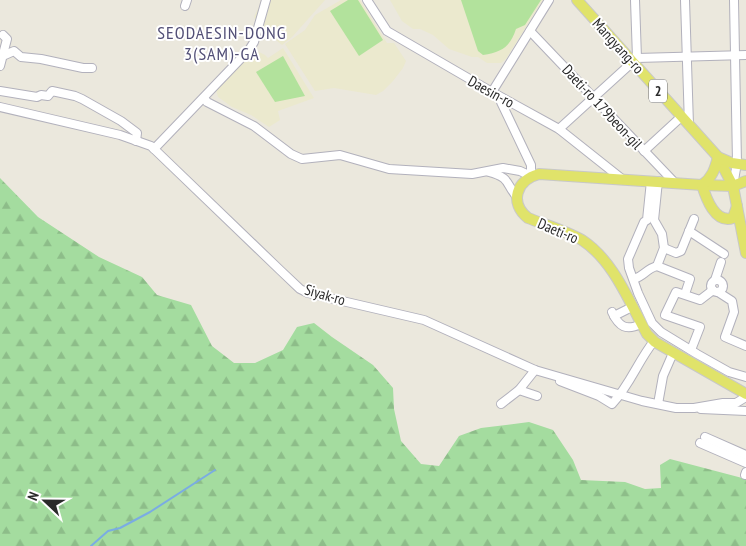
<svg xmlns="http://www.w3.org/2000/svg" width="746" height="546" viewBox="0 0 746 546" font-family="'PT Sans Narrow',sans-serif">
  <defs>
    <pattern id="forest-firs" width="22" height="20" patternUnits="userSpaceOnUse" patternTransform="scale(1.25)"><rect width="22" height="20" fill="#a4dc9f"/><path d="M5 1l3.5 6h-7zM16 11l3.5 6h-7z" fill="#8dbd89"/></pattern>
  </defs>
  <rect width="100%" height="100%" fill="#ebe8dd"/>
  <g fill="#ebe9ce">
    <polygon points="262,0 325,0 292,37 282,45 258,25 254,17"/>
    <polygon points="341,0 360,0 387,43 394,43 406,61 403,68 393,81 383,91 376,95 334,88 315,91 285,44 305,30 315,15"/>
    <polygon points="390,0 543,0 506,59 501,63 487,63 478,57 472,57 449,49 433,35 420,29 413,29 402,21"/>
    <polygon points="283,48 314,98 278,111 280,120 269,127 251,115 232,107 218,97 215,86 253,49 265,55 268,58"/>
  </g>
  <polygon fill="url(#forest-firs)" points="0,178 38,217 99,257 142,277 157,295 191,305 212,346 234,363 255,363 283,350 297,327 314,323 332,337 373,365 393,388 394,409 401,441 421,464 439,466 459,436 481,428 529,422 553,430 573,460 581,480 625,482 645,489 661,488 660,465 670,459 746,479 746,546 0,546"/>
  <g fill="#b2e29c">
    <polygon points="348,0 358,0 383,40 359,56 330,11"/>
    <path d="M461,0H541L525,25L516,29C510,47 502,52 483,55L478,51Z"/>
    <polygon points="283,56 305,96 275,102 256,72"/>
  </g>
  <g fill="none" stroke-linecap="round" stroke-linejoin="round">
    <polyline stroke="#7aace3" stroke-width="2" points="91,546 108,531 120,528 150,512 215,470"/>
    <defs>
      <g id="minor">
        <polyline points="367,0 387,31 492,92 559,129 622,179"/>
        <polyline points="635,0 637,58"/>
        <polyline points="685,0 689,125"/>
        <polyline points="185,6 187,0"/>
        <polyline points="530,31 675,183"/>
        <polyline points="0,54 5,55 14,51 21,57 41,59 83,68 92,68"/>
        <polyline points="0,66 7,39 3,35"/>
        <polyline points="0,91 37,97 41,95 48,96 52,91 75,96 82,99 121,121 137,133 136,141"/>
        <polyline points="492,92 549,0"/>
        <polyline points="204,98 207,102 254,126 291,154 302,159 340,155 389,169 472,174 503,168 520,171 531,176 531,165 501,102 502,98"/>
        <polyline points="0,107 120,135 151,146 281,271 300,289 308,293 424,320 535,370 642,401 676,408 694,408 723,403 736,403 746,397"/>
        <polyline points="559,129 637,58 746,55"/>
        <polyline points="154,149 249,50 254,42 266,0"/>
        <polyline points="644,151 681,117"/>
        <path d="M489,172C511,178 505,183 517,197"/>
        <polyline points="651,181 647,220 644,222 628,259 629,268 638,293 652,323 661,332 697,354 729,372 746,377"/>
        <polyline points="658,181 654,220 662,234 664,248 657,266 690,279 685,294"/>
        <polyline points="733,186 737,163 734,0"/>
        <polyline points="689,231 724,254"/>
        <polyline points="664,248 676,253 681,251 694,219"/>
        <path d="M634,279C644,276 646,269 657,266"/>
        <circle cx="717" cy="286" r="6"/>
        <polyline points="715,280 721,262"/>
        <polyline points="718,292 732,301 734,312 725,337 746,346"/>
        <path d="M612,312C619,327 626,331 641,324"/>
        <polyline points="614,316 632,307"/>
        <polyline points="691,350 700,327 665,315 676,292 700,300 713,290"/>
        <path d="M560,381L599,396L612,404C630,385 638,361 654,341"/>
        <polyline points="519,390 537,396"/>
        <polyline points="501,404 519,390 535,370"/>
        <polyline points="658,404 663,376 673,353"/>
        <polyline points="701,409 746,411"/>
        <polyline points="705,437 746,455"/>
        <polyline points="700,443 746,463"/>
        <polyline points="745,475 746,472"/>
      </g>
      <g id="major">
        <polyline points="577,0 718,157 733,186 746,253"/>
        <path d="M746,181L733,186L702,185L539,174C516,180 509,203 528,218C546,225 566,231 582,240C614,261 629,302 647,334L655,342L746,394"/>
        <path d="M737,206L733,218C715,224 706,198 702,185C712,178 715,169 718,157L732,163L746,165"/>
      </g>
    </defs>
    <use href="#minor" stroke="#b2b1bc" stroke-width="10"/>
    <use href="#major" stroke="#c8c8c8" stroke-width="12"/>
    <use href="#minor" stroke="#fff" stroke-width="8"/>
    <use href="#major" stroke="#e0e36a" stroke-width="10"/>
  </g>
  <g text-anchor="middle" stroke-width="4" stroke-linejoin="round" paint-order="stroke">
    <rect fill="#fff" stroke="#6a6a6a" stroke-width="1" x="649" y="79.5" width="18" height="23" rx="4"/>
    <g font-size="14" font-weight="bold" fill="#2a2a2a">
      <text x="658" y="96">2</text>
    </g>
    <g font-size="15" fill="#2a2a2a" stroke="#fff">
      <text transform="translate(618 46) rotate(48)" y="5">Mangyang-ro</text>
      <text transform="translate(491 92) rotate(29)" y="5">Daesin-ro</text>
      <text transform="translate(602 107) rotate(47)" y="5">Daeti-ro 179beon-gil</text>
      <text transform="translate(558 231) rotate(23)" y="5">Daeti-ro</text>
      <text transform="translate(325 295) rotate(16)" y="5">Siyak-ro</text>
    </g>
    <g font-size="18" letter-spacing="1" fill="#524f76" stroke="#fff">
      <text x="222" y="39">SEODAESIN-DONG<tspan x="222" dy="21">3(SAM)-GA</tspan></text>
    </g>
  </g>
  <g transform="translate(45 501) rotate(292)" stroke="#ffffff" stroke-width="4" paint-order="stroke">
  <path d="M0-4L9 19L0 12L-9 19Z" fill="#2a2a2a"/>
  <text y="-8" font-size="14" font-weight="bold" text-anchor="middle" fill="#2a2a2a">N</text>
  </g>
</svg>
